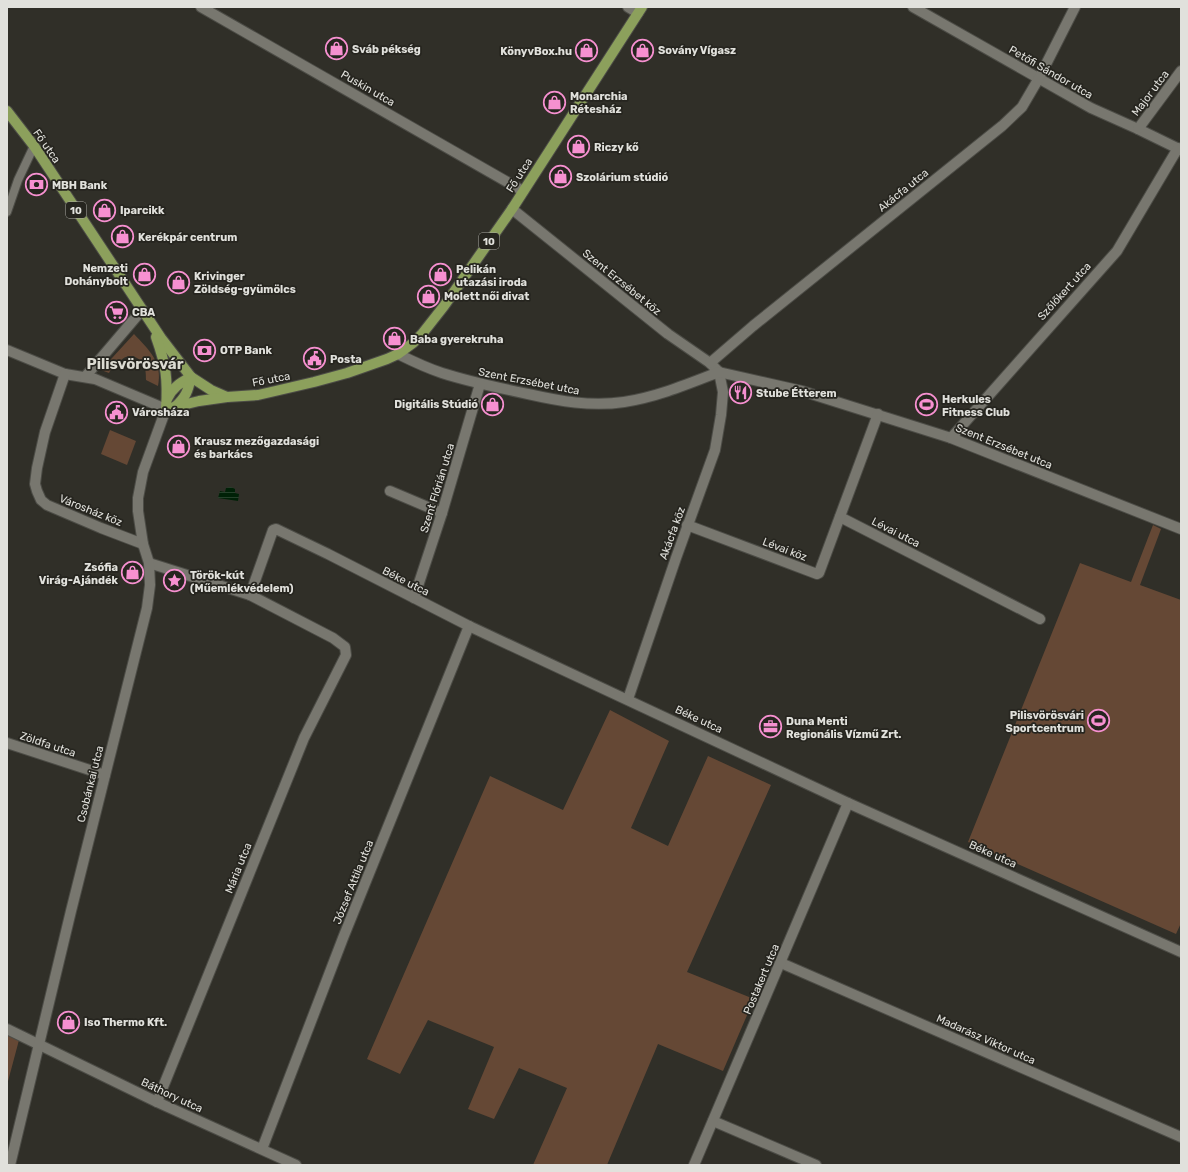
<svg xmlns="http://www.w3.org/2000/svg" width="1188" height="1172" viewBox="0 0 1188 1172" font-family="Rubik,sans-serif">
  <defs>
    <pattern id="water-rules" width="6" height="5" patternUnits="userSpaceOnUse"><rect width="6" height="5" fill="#002107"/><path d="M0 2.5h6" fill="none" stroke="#25412b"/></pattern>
  </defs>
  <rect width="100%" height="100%" fill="#302f28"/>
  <g fill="#654835">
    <path d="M134,334C149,350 163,362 158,386L146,380C146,368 145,361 133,356C124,356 121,359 116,367L113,365L109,373L101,370Z"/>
    <polygon points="110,430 136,441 127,465 101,454"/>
    <polygon points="1153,525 1161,529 1140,585 1181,600 1181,923 1176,934 968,842 1080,563 1131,582"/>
    <polygon points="610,710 669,741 631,828 668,846 708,756 771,785 687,972 754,999 723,1071 658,1044 607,1165 533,1165 567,1088 519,1068 494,1119 468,1109 494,1047 428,1020 400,1074 367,1059 490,776 563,810"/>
    <polygon points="7,1035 19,1040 7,1085"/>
  </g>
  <polygon fill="url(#water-rules)" points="231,487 235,489 235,493 239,494 238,501 218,498 220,491 225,492 226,488"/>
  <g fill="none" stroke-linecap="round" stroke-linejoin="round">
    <defs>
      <polyline id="pedestrian" points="7,212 18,180 34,146"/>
      <g id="minor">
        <polyline points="201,7 523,191"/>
        <polyline points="628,7 638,13"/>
        <polyline points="913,7 1091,108 1138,129 1181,150"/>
        <polyline points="1138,129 1181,71"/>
        <polyline points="512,209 668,334 710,363 719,372 723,392 721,415 715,450 676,558 628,699"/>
        <polyline points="7,350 65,374 95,379 166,409"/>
        <path d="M398,354C412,361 427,368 442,373C470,382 499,388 528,394C559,401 591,407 624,402C657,397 688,384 719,372L723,373L802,391L951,438L1181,529"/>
        <polyline points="710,363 753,326 1002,126 1022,107 1039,78 1075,7"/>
        <polyline points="65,374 45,432 37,468 35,484 37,491 41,500 47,505 101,528 143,544"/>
        <polyline points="85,377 142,310"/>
        <polyline points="951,438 1117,251 1178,148"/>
        <polyline points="390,491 442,513"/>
        <polyline points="840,517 1040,619"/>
        <polyline points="687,525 817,574 819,573 878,414"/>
        <polyline points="149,563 250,595 333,638 345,647 346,655 304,738 157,1102"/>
        <polyline points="250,595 273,530 276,529 328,554 469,626 848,803 1181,952"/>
        <polyline points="414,598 442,513 480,384"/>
        <polyline points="7,743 105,775"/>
        <polyline points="781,963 1181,1137"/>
        <polyline points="7,1029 157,1102 296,1165"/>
        <polyline points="713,1121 816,1165"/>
        <polyline points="262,1149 343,938 469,626"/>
        <polyline points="694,1165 848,803"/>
      </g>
      <polyline id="secondary" points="10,1165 71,911 147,608 150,585 149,563 143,544 138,511 138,498 143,472 166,409"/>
      <g id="primary">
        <polyline points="7,111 34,146 161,338 191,377 211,390 227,397 258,395 314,382 347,373 387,359 398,354 413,343 422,334 444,306 512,209 642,7"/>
        <path d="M156,337C166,365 168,379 166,409L199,401L227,397"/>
        <path d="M167,399C173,387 180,383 191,377"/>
        <path d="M175,407C186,397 188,391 191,377"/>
      </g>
    </defs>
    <use href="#pedestrian" stroke="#4c4c46" stroke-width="10"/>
    <use href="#minor" stroke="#4c4c46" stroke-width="12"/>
    <use href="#secondary" stroke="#4c4c46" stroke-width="12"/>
    <use href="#primary" stroke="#4c4c46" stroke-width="12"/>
    <use href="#pedestrian" stroke="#78776f" stroke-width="8"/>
    <use href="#minor" stroke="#78776f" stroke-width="10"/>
    <use href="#secondary" stroke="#78776f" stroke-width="10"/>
    <use href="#primary" stroke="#8ca05c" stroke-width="10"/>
  </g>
  <defs>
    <symbol id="shop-ring" viewBox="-11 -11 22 22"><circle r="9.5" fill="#26251f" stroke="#f690d0" stroke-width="1.5"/><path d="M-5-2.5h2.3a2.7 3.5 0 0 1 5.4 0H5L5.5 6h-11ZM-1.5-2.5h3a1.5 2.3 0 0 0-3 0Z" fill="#f690d0"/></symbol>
    <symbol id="bank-ring" viewBox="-11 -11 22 22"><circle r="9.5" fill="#26251f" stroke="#f690d0" stroke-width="1.5"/><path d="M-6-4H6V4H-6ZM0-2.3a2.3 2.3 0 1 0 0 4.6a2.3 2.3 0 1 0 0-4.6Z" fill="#f690d0"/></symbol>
    <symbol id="supermarket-ring" viewBox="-11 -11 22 22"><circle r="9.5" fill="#26251f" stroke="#f690d0" stroke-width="1.5"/><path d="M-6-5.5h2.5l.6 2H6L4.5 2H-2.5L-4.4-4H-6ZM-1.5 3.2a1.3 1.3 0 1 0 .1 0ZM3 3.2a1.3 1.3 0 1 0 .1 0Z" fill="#f690d0"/></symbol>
    <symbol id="civic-ring" viewBox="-11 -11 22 22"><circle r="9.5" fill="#26251f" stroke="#f690d0" stroke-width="1.5"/><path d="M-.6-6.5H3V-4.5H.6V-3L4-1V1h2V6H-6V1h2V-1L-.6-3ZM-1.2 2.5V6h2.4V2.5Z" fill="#f690d0"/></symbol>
    <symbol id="restaurant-ring" viewBox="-11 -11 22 22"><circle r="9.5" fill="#26251f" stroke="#f690d0" stroke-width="1.5"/><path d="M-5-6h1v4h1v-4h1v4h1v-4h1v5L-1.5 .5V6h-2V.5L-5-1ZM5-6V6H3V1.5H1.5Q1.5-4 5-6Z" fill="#f690d0"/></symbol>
    <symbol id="stadium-ring" viewBox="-11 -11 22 22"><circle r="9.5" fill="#26251f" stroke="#f690d0" stroke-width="1.5"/><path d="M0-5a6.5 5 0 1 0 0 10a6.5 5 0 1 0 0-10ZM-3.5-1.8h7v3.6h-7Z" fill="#f690d0"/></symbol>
    <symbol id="sight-ring" viewBox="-11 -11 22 22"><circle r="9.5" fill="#26251f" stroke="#f690d0" stroke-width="1.5"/><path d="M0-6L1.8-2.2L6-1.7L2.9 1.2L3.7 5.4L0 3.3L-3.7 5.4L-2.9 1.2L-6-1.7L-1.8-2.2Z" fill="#f690d0"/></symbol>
    <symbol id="office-ring" viewBox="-11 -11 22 22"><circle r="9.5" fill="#26251f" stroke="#f690d0" stroke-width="1.5"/><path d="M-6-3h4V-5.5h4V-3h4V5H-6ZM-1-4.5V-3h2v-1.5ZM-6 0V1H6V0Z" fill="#f690d0"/></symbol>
  </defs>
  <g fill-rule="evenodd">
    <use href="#shop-ring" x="324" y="36" width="25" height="25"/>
    <use href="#shop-ring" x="630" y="38" width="25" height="25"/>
    <use href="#shop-ring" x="574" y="38" width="25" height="25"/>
    <use href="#shop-ring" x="542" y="90" width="25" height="25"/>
    <use href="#shop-ring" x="566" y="134" width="25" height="25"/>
    <use href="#shop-ring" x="548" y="164" width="25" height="25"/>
    <use href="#bank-ring" x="24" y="172" width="25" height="25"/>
    <use href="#shop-ring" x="92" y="198" width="25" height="25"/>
    <use href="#shop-ring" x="110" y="224" width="25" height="25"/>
    <use href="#shop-ring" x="132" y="262" width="25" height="25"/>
    <use href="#shop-ring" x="428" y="262" width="25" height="25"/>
    <use href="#shop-ring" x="166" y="270" width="25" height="25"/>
    <use href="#shop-ring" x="416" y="284" width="25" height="25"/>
    <use href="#supermarket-ring" x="104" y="300" width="25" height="25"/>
    <use href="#shop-ring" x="382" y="326" width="25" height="25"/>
    <use href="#bank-ring" x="192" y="338" width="25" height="25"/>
    <use href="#civic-ring" x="302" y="346" width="25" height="25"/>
    <use href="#restaurant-ring" x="728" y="380" width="25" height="25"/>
    <use href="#shop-ring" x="480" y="392" width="25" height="25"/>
    <use href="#stadium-ring" x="914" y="392" width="25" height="25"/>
    <use href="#civic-ring" x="104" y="400" width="25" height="25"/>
    <use href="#shop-ring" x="166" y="434" width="25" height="25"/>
    <use href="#shop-ring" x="120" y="560" width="25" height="25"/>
    <use href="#sight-ring" x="162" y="568" width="25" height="25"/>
    <use href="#stadium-ring" x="1086" y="708" width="25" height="25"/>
    <use href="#office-ring" x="758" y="714" width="25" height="25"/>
    <use href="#shop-ring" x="56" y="1010" width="25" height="25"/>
  </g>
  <g text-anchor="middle" stroke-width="3.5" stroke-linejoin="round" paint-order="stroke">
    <g fill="#26251f" stroke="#a9a9a3" stroke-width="1">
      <rect x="66" y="202" width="20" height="16" rx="3"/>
      <rect x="479" y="233" width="20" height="16" rx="3"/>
    </g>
    <g font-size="10" font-weight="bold" fill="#e1e1dc">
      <text x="76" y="214">10</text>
      <text x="489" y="245">10</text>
    </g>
    <g font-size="11" font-weight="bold" fill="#e1e1dc" stroke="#26251f" text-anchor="start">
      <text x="352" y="53">Sváb pékség</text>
      <text x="658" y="54">Sovány Vígasz</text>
      <text x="572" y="55" text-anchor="end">KönyvBox.hu</text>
      <text x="570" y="100">Monarchia<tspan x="570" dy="13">Rétesház</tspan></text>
      <text x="594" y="151">Riczy kő</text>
      <text x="576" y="181">Szolárium stúdió</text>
      <text x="52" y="189">MBH Bank</text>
      <text x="120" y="214">Iparcikk</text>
      <text x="138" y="241">Kerékpár centrum</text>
      <text x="128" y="272" text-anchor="end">Nemzeti<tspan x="128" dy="13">Dohánybolt</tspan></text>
      <text x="456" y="273">Pelikán<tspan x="456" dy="13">utazási iroda</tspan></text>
      <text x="194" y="280">Krivinger<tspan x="194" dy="13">Zöldség-gyümölcs</tspan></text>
      <text x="444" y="300">Molett női divat</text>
      <text x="132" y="316">CBA</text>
      <text x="410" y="343">Baba gyerekruha</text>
      <text x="220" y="354">OTP Bank</text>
      <text x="330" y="363">Posta</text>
      <text x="756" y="397">Stube Étterem</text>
      <text x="942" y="403">Herkules<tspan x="942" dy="13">Fitness Club</tspan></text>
      <text x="478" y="408" text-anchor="end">Digitális Stúdió</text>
      <text x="132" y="416">Városháza</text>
      <text x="194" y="445">Krausz mezőgazdasági<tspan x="194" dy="13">és barkács</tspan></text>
      <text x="118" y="571" text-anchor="end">Zsófia<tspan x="118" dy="13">Virág-Ajándék</tspan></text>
      <text x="190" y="579">Török-kút<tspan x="190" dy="13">(Műemlékvédelem)</tspan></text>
      <text x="1084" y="719" text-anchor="end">Pilisvörösvári<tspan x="1084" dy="13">Sportcentrum</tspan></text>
      <text x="786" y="725">Duna Menti<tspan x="786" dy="13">Regionális Vízmű Zrt.</tspan></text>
      <text x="84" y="1026">Iso Thermo Kft.</text>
    </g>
    <g font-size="11" fill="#e1e1dc" stroke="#26251f">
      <text transform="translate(1051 72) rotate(30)" y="4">Petőfi Sándor utca</text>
      <text transform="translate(368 88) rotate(30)" y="4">Puskin utca</text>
      <text transform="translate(1150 93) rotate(-53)" y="4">Major utca</text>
      <text transform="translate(47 146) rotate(55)" y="4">Fő utca</text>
      <text transform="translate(519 175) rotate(-57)" y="4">Fő utca</text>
      <text transform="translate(903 190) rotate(-39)" y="4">Akácfa utca</text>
      <text transform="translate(622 282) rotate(39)" y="4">Szent Erzsébet köz</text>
      <text transform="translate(1064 291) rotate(-48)" y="4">Szőlőkert utca</text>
      <text transform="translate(271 379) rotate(-11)" y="4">Fő utca</text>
      <text transform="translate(529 381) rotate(11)" y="4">Szent Erzsébet utca</text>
      <text transform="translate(1004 446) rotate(22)" y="4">Szent Erzsébet utca</text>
      <text transform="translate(437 488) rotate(-73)" y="4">Szent Flórián utca</text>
      <text transform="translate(91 510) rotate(22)" y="4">Városház köz</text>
      <text transform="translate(896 532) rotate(27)" y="4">Lévai utca</text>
      <text transform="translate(672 533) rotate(-70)" y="4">Akácfa köz</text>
      <text transform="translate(785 549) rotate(21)" y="4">Lévai köz</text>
      <text transform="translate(406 581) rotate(27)" y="4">Béke utca</text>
      <text transform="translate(699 719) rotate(25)" y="4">Béke utca</text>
      <text transform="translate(48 744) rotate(18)" y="4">Zöldfa utca</text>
      <text transform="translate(90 784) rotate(-76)" y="4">Csobánkai utca</text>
      <text transform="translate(993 854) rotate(24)" y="4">Béke utca</text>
      <text transform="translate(238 868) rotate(-68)" y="4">Mária utca</text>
      <text transform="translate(353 882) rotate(-68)" y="4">József Attila utca</text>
      <text transform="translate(761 979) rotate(-67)" y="4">Postakert utca</text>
      <text transform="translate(986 1039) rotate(24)" y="4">Madarász Viktor utca</text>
      <text transform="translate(172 1095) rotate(25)" y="4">Báthory utca</text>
    </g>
    <g font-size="15" font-weight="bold" fill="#dcdbd2" stroke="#26251f">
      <text x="135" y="369">Pilisvörösvár</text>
    </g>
  </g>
  <rect width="1188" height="1172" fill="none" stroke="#e1e1dc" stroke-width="16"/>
</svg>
